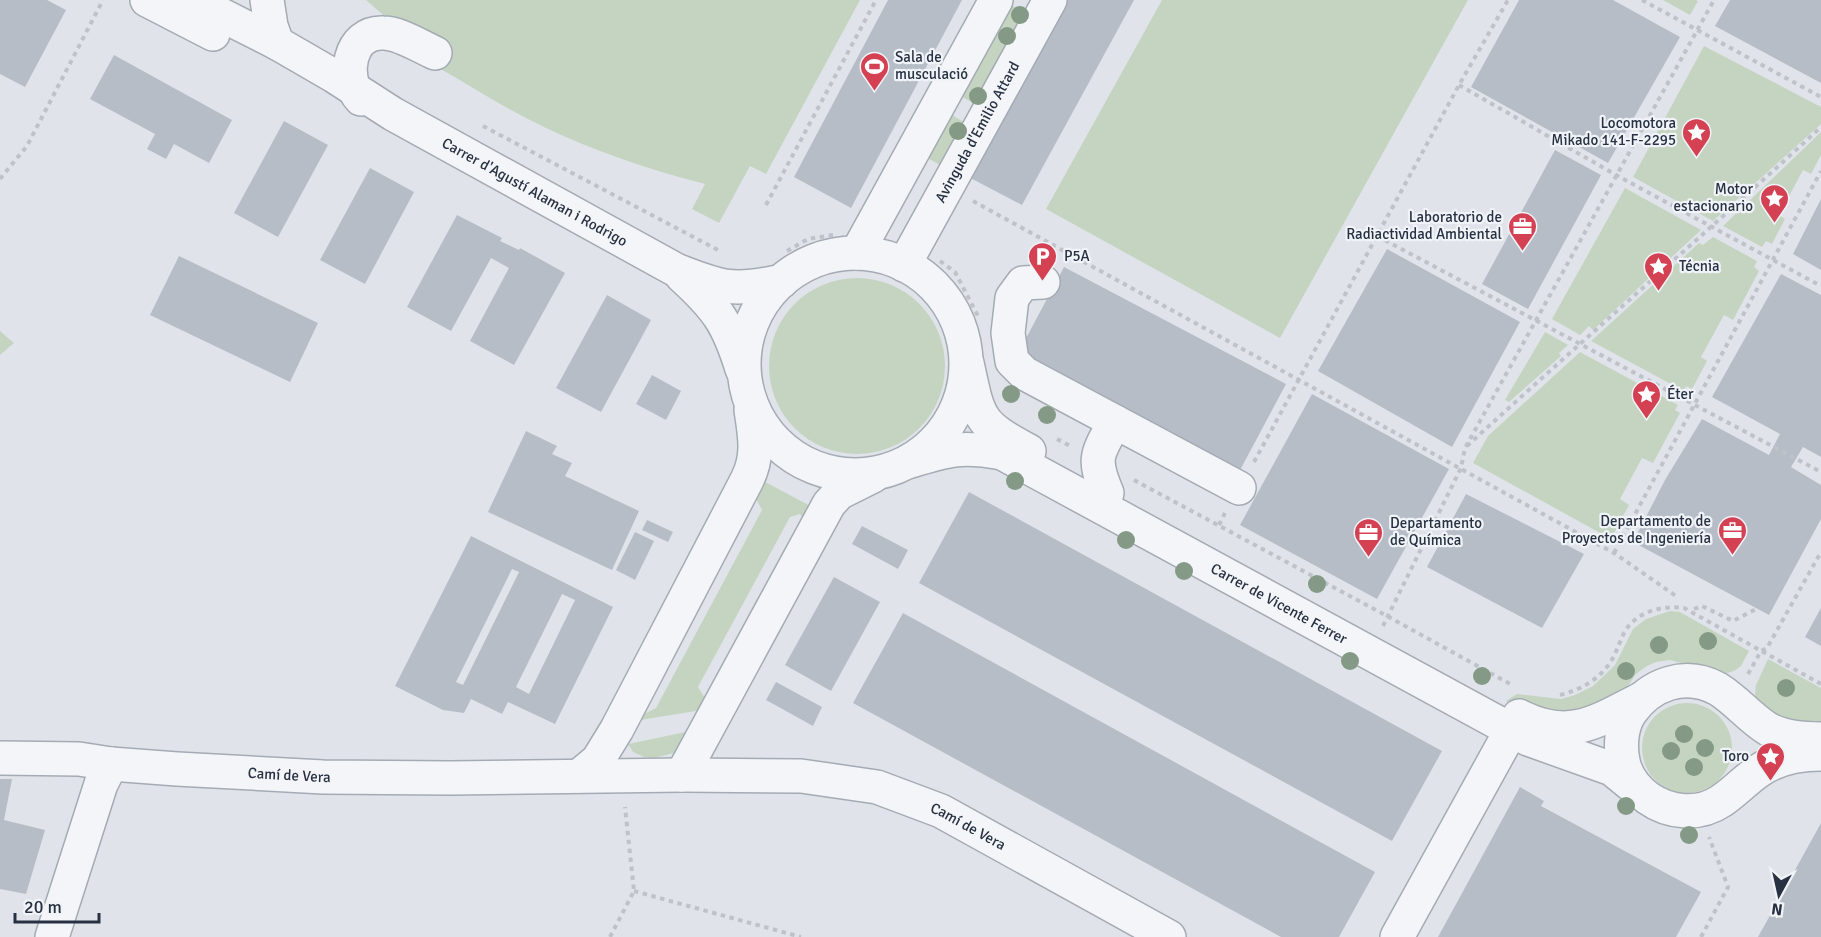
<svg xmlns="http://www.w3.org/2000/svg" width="1821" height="937" viewBox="0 0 1821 937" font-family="Signika,sans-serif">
  <rect width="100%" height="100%" fill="#e0e4ea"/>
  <g fill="#c5d4c1">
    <path d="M366,0H860L766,174L750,166L719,223L692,209L705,184C650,170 597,152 546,128C507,110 468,84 430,63L439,44L383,15Z"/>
    <polygon points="1162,0 1468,0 1280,338 1046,209"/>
    <polygon points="1663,0 1696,0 1698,1 1690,15"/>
    <polygon points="1007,3 1030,15 981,107 958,95"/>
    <polygon points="1704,46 1821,107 1821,124 1713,221 1633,177"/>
    <polygon points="949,113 970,126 947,169 926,157"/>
    <polygon points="1821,132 1821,155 1811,174 1803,170 1779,215 1785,219 1772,244 1766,241 1762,247 1723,226"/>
    <polygon points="1625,188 1701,230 1593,330 1589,326 1580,335 1552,319"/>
    <polygon points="1713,237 1757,261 1754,267 1759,271 1733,320 1724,315 1701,357 1707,361 1692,389 1686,386 1684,391 1591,341 1699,243 1703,245"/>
    <circle cx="857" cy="366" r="88"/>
    <polygon points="0,331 14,343 0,355"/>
    <polygon points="1545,332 1568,345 1559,353 1561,356 1509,402 1505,400"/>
    <polygon points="1580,352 1678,405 1675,410 1680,413 1653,463 1642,458 1620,499 1629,505 1611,539 1473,463 1488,436"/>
    <polygon points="758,478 816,509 808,525 800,514 790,517 698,687 710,706 708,709 628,722 656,708 762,510 752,491"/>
    <polygon points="1670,611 1680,612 1749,651 1741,666 1734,671 1724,674 1670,660 1656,662 1647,666 1636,674 1626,689 1605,709 1532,714 1506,701 1517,694 1561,699 1575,695 1593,686 1615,665 1633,629 1646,619"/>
    <polygon points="1768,659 1821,688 1821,731 1788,728 1757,704 1755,694 1756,685"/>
    <circle cx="1687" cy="748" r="45"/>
    <polygon points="695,730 678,752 654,758 644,757 633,752 628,744"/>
  </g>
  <g fill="#b7bdc7" fill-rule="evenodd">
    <polygon points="0,0 47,0 66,10 25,87 0,74"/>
    <polygon points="888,0 962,0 851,208 794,177"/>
    <polygon points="1056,0 1134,0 1022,205 961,173"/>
    <polygon points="1519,0 1613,0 1680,37 1608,163 1471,87"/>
    <polygon points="1730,0 1821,0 1821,83 1715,26"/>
    <polygon points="114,55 232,120 209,163 174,144 166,159 147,149 155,134 90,99"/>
    <polygon points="284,121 328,145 278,237 234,213"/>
    <polygon points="1555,150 1601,175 1528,309 1482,284"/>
    <polygon points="370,168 414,192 365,284 320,260"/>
    <polygon points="1821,199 1821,270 1793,254"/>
    <polygon points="457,215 502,238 500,241 519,250 520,248 565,273 514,365 470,341 509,268 491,258 451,331 407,307"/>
    <polygon points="1387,249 1520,322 1452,447 1318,371"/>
    <polygon points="179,256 318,323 290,382 150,315"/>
    <polygon points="1064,267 1286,384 1238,474 1016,357"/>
    <polygon points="1781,274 1821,295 1821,457 1803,447 1791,467 1821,485 1821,519 1769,615 1633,542 1665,480 1702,419 1769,455 1780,434 1712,397"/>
    <polygon points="607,295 651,320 601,412 556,388"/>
    <polygon points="652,375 681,391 666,420 636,404"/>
    <polygon points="1312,394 1449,469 1377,599 1240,525"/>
    <polygon points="526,431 557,446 552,454 572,463 565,476 639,511 612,570 488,512"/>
    <polygon points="969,492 1442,751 1392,841 919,583"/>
    <polygon points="1466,494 1584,554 1542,628 1427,567"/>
    <polygon points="647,520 673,532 668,542 642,530"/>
    <polygon points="862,526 908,550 898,569 852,544"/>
    <polygon points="635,532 654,541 635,580 616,570"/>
    <path d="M471,536L613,607L555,724L508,702L502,714L471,699L464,713L443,710L395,686ZM512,569L519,572L463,685L456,682ZM562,594L575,600L529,694L516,687Z"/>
    <polygon points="834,577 880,602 831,691 785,665"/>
    <polygon points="1821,608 1821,646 1805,637"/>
    <polygon points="903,613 1375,872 1339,937 1281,937 853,703"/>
    <polygon points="776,682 822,707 813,726 766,700"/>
    <polygon points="0,779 12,779 4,820 45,830 26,894 0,889"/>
    <polygon points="1520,787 1544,801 1541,806 1701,892 1676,937 1438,937"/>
    <polygon points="1821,823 1821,937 1758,937"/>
  </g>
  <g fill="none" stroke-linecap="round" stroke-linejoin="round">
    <defs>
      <g id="minor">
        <polyline points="147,0 213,34"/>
        <path id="s1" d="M192,0L277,43L334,76L393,114L676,270C721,288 734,292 782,281"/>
        <polyline points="267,0 271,26 277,43"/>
        <path d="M361,99C341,78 349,31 383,33C400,33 419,46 435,53"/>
        <polyline points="857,253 996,0"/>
        <circle cx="855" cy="364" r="111"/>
        <path id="s2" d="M904,265L1050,0"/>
        <path d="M682,276C717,308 728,323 742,369"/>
        <polyline points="1043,282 1023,283 1012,298 1008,333 1012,361 1024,373 1239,488"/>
        <path d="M967,363C979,419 978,424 1029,451"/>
        <path id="s3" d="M911,461C950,449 962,446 1002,453L1528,739L1612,769L1639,791"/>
        <path d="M1107,493C1092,458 1097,454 1115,422"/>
        <path d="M1523,718C1571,741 1599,720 1641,699"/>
        <path d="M1821,739C1803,739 1784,738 1768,729C1750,718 1736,700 1718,689C1685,671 1650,684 1630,713C1621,727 1620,746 1623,761C1626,777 1636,789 1648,798C1669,813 1699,816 1721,801C1735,792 1746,779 1760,770C1778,758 1800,754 1821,754"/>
        <path id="s4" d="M0,758L79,759L111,764L177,769L323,777L450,778L682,775L801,776L877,787L941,811L1169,937"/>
        <polyline points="682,775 829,504 839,493 873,476"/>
        <path d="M579,776L598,760L617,729L747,480C759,456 755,436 751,410"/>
        <polyline points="52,937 101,784 111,764"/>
        <polyline points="1397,937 1519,716"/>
      </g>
    </defs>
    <use href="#minor" stroke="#a5abb4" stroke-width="36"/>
    <g stroke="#bec2c9" stroke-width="4" stroke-dasharray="4.5 4.5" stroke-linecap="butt">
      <polyline points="1642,0 1821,97"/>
      <polyline points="1459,85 1616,175 1821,286"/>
      <polyline points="483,126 718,250"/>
      <polyline points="0,179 27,146 103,0"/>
      <polyline points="973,201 1614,553 1676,596"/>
      <polyline points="766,205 876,0"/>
      <polyline points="1377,236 1821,472"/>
      <polyline points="787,251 808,239 833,235"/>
      <polyline points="940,261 955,272 979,318"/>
      <polyline points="1057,439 1072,447"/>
      <path d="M1467,446C1584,339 1704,235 1821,127"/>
      <polyline points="1254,462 1459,85 1508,0"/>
      <polyline points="1134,480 1387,616 1512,685"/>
      <polyline points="1219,525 1225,513"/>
      <polyline points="1614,553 1821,171"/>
      <polyline points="1694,609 1702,606 1733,621 1756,609"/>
      <polyline points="1383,626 1461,468 1465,448 1714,0"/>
      <polyline points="1748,674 1761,651 1767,648 1821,552"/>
      <path d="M1560,695C1580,690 1598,680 1610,663C1616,654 1619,643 1624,633C1635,612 1662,605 1684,608L1821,684"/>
      <polyline points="634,891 801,937"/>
      <polyline points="610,937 634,891 625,807"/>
      <polyline points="1701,937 1728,887 1709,837"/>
    </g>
    <use href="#minor" stroke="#f3f5f8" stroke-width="33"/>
  </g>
  <g fill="#859a86">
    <circle cx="1020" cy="15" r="9"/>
    <circle cx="1007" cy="36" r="9"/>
    <circle cx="978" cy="96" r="9"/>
    <circle cx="958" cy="131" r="9"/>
    <circle cx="1011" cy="394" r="9"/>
    <circle cx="1047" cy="415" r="9"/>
    <circle cx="1015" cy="481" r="9"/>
    <circle cx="1126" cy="540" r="9"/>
    <circle cx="1184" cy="571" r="9"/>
    <circle cx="1317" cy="584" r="9"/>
    <circle cx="1708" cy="641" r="9"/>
    <circle cx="1659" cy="645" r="9"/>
    <circle cx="1350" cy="661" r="9"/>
    <circle cx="1626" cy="671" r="9"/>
    <circle cx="1482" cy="676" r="9"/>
    <circle cx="1786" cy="688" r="9"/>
    <circle cx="1684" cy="734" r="9"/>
    <circle cx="1705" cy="748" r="9"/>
    <circle cx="1671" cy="751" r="9"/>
    <circle cx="1694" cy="767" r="9"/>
    <circle cx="1626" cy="806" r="9"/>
    <circle cx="1689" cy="835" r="9"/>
  </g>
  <defs>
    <symbol id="stadium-pin" viewBox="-11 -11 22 30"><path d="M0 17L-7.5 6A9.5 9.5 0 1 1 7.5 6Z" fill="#d34152" stroke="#f0f3f7"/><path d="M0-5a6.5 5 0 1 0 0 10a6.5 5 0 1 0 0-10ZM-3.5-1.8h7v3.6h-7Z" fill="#fff"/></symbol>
    <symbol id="sight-pin" viewBox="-11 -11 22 30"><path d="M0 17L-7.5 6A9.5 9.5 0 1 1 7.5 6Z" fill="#d34152" stroke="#f0f3f7"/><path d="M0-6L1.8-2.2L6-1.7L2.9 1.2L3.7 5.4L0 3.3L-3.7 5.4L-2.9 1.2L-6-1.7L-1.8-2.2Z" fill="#fff"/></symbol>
    <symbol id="office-pin" viewBox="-11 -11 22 30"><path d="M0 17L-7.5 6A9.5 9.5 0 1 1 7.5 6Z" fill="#d34152" stroke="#f0f3f7"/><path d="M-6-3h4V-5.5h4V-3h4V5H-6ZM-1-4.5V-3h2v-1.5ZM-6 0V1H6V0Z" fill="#fff"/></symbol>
    <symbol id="parking-pin" viewBox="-11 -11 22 30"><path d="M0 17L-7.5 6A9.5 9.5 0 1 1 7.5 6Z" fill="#d34152" stroke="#f0f3f7"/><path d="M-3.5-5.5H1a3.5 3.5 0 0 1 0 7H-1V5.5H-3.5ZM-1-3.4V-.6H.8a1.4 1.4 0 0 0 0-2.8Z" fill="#fff"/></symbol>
  </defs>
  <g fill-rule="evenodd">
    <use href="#stadium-pin" x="858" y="50" width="33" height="45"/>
    <use href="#sight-pin" x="1680" y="116" width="33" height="45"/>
    <use href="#sight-pin" x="1758" y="182" width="33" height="45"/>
    <use href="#office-pin" x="1506" y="210" width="33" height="45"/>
    <use href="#parking-pin" x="1026" y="240" width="33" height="45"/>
    <use href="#sight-pin" x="1642" y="250" width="33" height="45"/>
    <use href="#sight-pin" x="1630" y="378" width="33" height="45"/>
    <use href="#office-pin" x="1716" y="514" width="33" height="45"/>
    <use href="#office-pin" x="1352" y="516" width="33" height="45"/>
    <use href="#sight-pin" x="1754" y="740" width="33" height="45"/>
  </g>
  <g text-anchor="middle" stroke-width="4.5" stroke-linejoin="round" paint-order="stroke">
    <g font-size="15" fill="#283142" stroke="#f0f3f7" text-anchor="start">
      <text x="895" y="62">Sala de<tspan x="895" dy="17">musculació</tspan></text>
      <text x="1676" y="128" text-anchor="end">Locomotora<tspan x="1676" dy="17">Mikado 141-F-2295</tspan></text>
      <text x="1753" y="194" text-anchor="end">Motor<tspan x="1753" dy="17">estacionario</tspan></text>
      <text x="1502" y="222" text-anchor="end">Laboratorio de<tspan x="1502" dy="17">Radiactividad Ambiental</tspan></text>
      <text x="1064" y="261">P5A</text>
      <text x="1679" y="271">Técnia</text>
      <text x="1667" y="399">Éter</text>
      <text x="1711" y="526" text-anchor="end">Departamento de<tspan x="1711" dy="17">Proyectos de Ingeniería</tspan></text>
      <text x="1390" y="528">Departamento<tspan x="1390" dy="17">de Química</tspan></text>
      <text x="1749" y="761" text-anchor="end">Toro</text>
    </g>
    <g font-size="15" fill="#283142" stroke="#f0f3f7">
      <text dy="5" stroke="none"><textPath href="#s2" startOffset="152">Avinguda d'Emilio Attard</textPath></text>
      <text dy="5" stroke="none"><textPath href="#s1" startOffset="393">Carrer d'Agustí Alaman i Rodrigo</textPath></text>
      <text dy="5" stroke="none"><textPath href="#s3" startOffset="408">Carrer de Vicente Ferrer</textPath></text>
      <text dy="5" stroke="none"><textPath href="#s4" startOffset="290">Camí de Vera</textPath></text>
      <text dy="5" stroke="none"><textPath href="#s4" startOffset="978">Camí de Vera</textPath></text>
    </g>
  </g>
  <g transform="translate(1779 895) rotate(188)" stroke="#f0f3f7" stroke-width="4.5" paint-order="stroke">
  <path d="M0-4.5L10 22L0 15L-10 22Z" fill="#283142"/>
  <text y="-9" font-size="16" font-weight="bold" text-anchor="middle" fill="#283142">N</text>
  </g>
  <path d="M15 913v9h84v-9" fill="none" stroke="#283142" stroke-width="3"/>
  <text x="24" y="913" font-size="18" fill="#283142" stroke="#f0f3f7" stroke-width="4.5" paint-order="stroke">20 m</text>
</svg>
